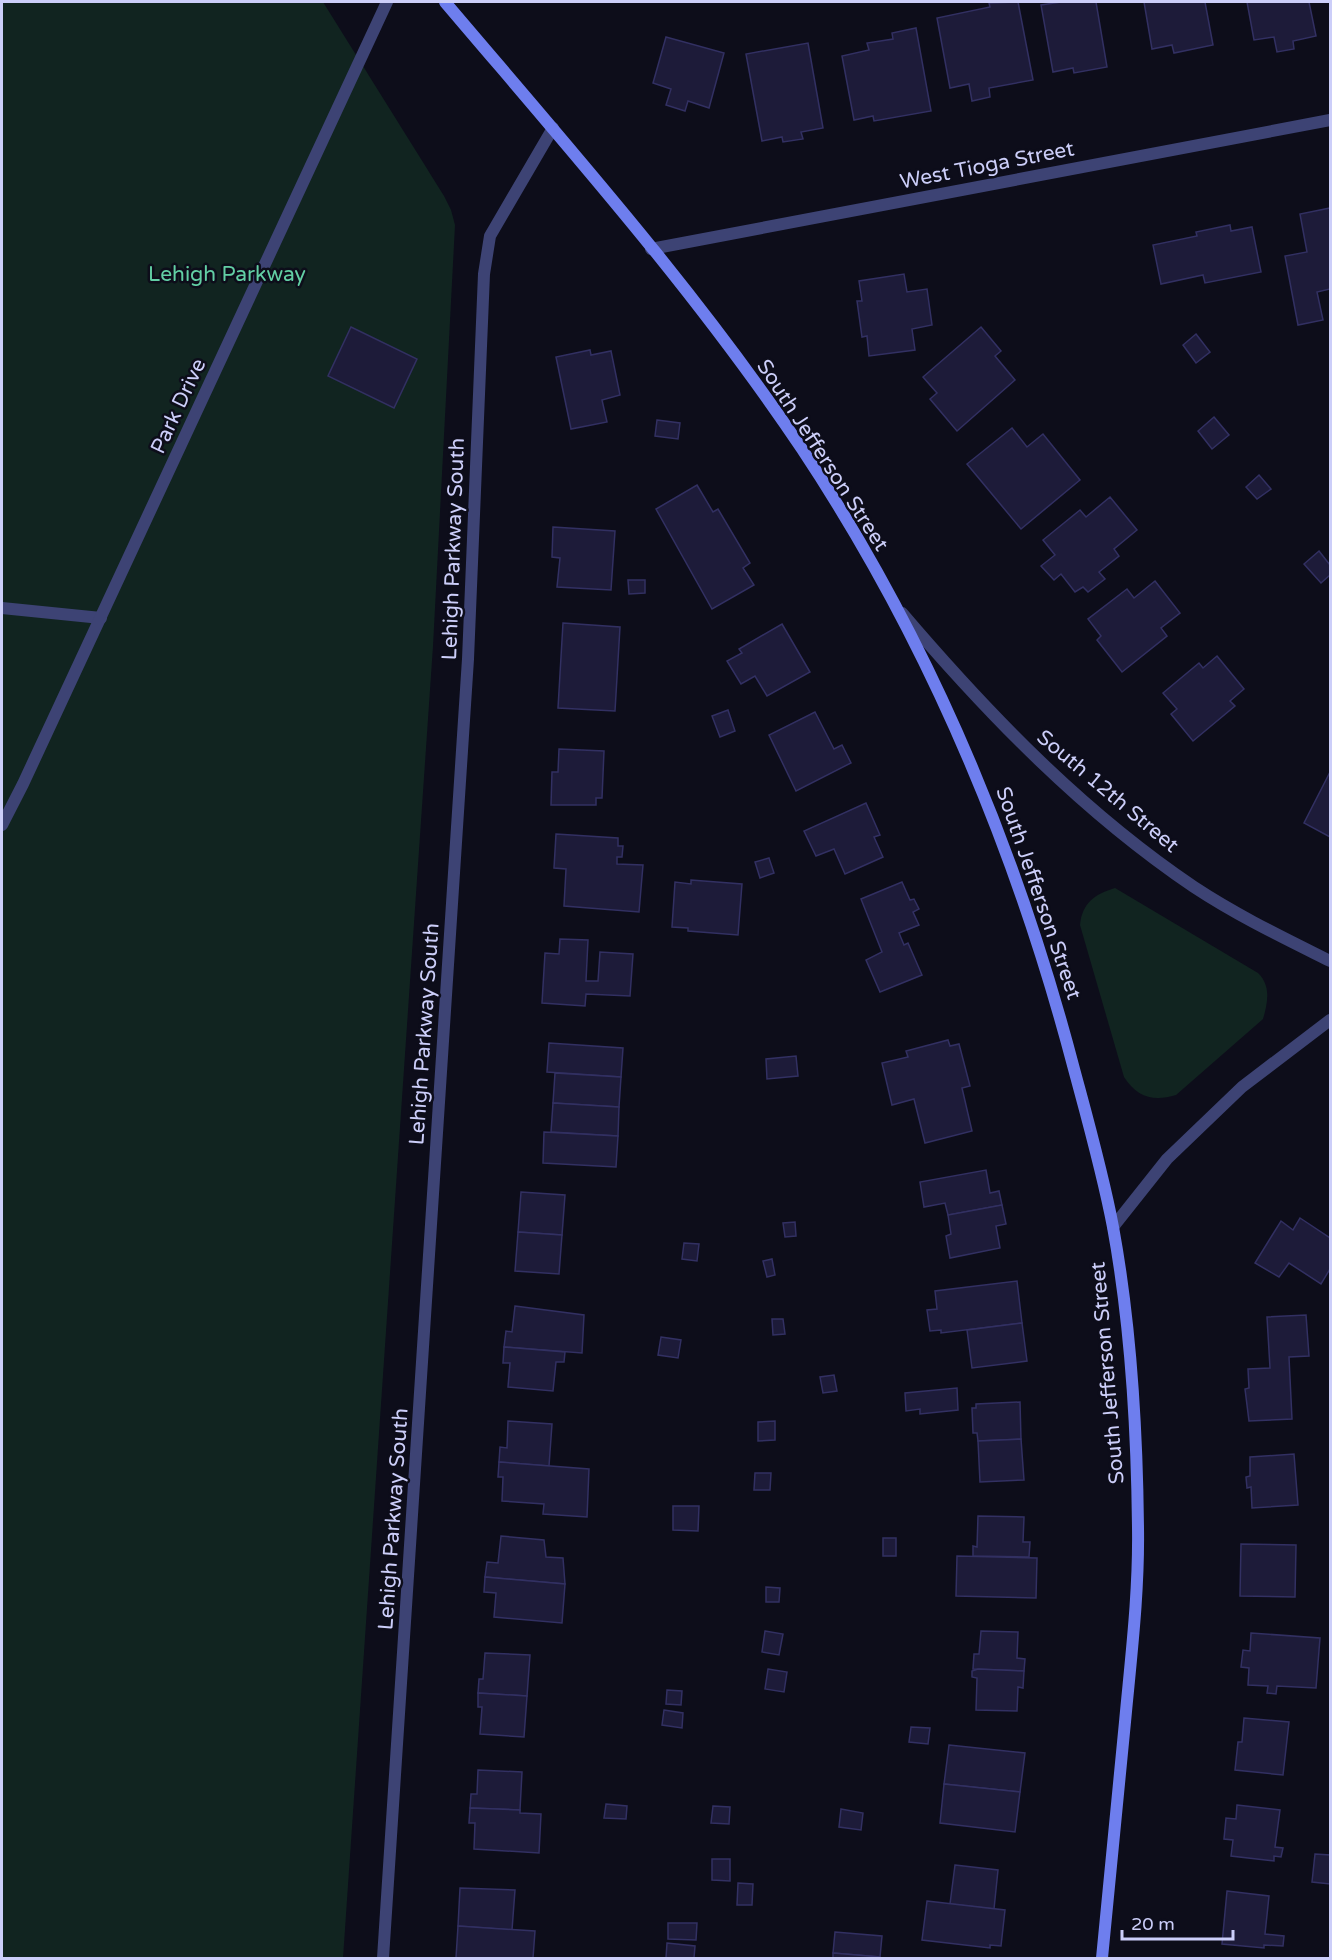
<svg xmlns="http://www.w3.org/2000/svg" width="1332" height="1960" viewBox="0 0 1332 1960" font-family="'Varela Round',sans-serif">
  <rect width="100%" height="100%" fill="#0d0d1a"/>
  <g fill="#112420">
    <polygon points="2,2 323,2 444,196 451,210 455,225 433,646 343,1958 2,1958"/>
    <path d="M1115,888L1258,973C1271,986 1268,1002 1263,1019L1176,1095C1153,1102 1137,1097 1124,1077L1080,925C1082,903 1095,894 1115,888Z"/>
  </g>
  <g fill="#1d1b39" stroke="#323062" stroke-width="1.5">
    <polygon points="1018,2 1033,80 989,88 990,97 972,101 969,84 950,88 937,18 990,7 989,3"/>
    <polygon points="1061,2 1096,2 1107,67 1074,73 1073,68 1053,72 1041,5"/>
    <polygon points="1144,2 1205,2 1213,45 1174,53 1172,45 1152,49"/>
    <polygon points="1247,2 1309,2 1316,36 1293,41 1294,49 1277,52 1274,37 1254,40"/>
    <polygon points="916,28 931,111 874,121 873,116 854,120 842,56 869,50 867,43 893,39 892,33"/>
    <polygon points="666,37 724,53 709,108 688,101 685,111 666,105 671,89 653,83"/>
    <polygon points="808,43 823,128 801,132 803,139 783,142 782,137 762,141 746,54"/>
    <polygon points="1330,208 1330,289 1317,292 1323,320 1298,325 1285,256 1307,252 1300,214"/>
    <polygon points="1230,225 1231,231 1252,227 1261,272 1205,283 1203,275 1161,284 1153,245 1197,236 1196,232"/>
    <polygon points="904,274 907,292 927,289 932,325 912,329 915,350 869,356 867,336 862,337 857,301 862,301 859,281"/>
    <polygon points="351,327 417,359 394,408 328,376"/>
    <polygon points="981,327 1001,351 995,356 1015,380 957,431 930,399 937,393 923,377"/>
    <polygon points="1196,334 1210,352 1196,363 1183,345"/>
    <polygon points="590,350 591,355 611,351 620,395 602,400 607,422 571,429 556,357"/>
    <polygon points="1214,417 1229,435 1212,449 1198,431"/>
    <polygon points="657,420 680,423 678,439 655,436"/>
    <polygon points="1012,428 1027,447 1043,434 1080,480 1021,529 967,464"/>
    <polygon points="1259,475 1271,489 1257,499 1246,487"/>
    <polygon points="697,485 713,512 718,509 750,563 743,568 754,585 712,609 656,509"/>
    <polygon points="1110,497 1137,530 1114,549 1119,556 1099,572 1105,579 1088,592 1083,587 1075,592 1061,574 1054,580 1041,566 1055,555 1043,540 1080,510 1086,517"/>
    <polygon points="553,527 615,531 611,590 557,587 560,558 552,557"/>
    <polygon points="1319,551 1330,565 1330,575 1321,583 1304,564"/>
    <polygon points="628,580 645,580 645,593 629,594"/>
    <polygon points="1155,581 1180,613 1161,628 1167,636 1122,672 1097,640 1101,636 1088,619 1127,589 1134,598"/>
    <polygon points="563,623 620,627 615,711 558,708"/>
    <polygon points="782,624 810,672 767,696 755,676 741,684 727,661 742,653 739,649"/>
    <polygon points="1217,656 1244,689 1230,701 1235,706 1193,741 1171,714 1177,709 1163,693 1199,663 1203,668"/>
    <polygon points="728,710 735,731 720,737 712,716"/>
    <polygon points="815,712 834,749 842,745 851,763 796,791 769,735"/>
    <polygon points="559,749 604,751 602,798 596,798 596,805 551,805 552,772 558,772"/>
    <polygon points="1330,772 1330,837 1304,823"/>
    <polygon points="866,803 880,835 874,837 883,857 845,874 834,849 816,856 804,831"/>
    <polygon points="556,834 618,838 618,846 623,846 622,857 617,857 617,864 643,865 639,912 564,906 566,869 554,868"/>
    <polygon points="769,858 774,873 760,878 755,862"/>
    <polygon points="691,880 742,884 738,935 688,931 688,928 672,927 675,882 691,884"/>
    <polygon points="902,882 910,900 914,899 919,909 913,912 919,925 899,933 904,945 908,943 922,975 880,992 866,960 882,952 861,899"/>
    <polygon points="560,939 588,940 586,981 598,981 600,952 633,954 630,996 586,994 585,1006 542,1003 545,953 559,954"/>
    <polygon points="948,1040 950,1046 959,1044 970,1086 962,1088 972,1131 925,1143 914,1099 892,1105 882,1063 908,1057 906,1051"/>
    <polygon points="549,1043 623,1048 621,1077 547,1072"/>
    <polygon points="796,1056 798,1076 767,1079 766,1059"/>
    <polygon points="555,1073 621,1077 619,1107 553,1103"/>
    <polygon points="553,1103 619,1107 618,1136 551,1132"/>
    <polygon points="544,1132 618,1136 616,1167 543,1163"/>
    <polygon points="986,1170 990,1193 999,1191 1002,1205 948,1215 945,1203 924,1207 920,1182"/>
    <polygon points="521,1192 565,1195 562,1235 518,1232"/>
    <polygon points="1002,1205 1006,1224 996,1226 1000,1248 950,1258 946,1236 951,1234 948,1215"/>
    <polygon points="1300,1218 1330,1238 1330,1269 1321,1284 1289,1263 1279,1277 1255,1263 1281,1221 1293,1230"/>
    <polygon points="795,1222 796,1236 785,1237 783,1223"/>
    <polygon points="518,1232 562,1235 559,1274 515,1271"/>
    <polygon points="684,1243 699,1244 697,1261 682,1259"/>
    <polygon points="772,1259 775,1275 767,1277 763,1261"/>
    <polygon points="1017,1281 1022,1323 941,1333 941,1330 930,1331 927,1310 937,1309 935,1291"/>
    <polygon points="515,1306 584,1315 582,1353 504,1347 506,1331 512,1332"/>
    <polygon points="1306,1315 1309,1356 1289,1357 1292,1419 1249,1421 1245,1389 1249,1388 1248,1369 1270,1368 1267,1317"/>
    <polygon points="772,1319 783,1319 785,1334 773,1335"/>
    <polygon points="1022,1323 1027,1361 972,1368 967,1330"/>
    <polygon points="661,1337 681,1340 678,1358 658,1355"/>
    <polygon points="504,1347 565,1352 564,1362 556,1362 553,1391 508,1387 510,1363 503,1363"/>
    <polygon points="834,1375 837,1391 823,1393 820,1377"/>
    <polygon points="957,1388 958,1410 920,1414 920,1409 906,1411 905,1393"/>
    <polygon points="1020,1402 1021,1439 978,1441 977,1433 973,1433 972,1408 976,1408 976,1404"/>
    <polygon points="508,1421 552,1424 549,1466 499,1462 500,1447 507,1448"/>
    <polygon points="775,1421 775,1440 758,1441 758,1422"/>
    <polygon points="1021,1439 1024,1480 980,1482 978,1441"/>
    <polygon points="1294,1454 1298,1505 1252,1508 1251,1487 1247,1488 1246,1477 1250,1476 1250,1457"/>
    <polygon points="499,1462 589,1469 587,1517 543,1514 544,1504 502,1501 503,1477 498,1477"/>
    <polygon points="755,1473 771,1473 770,1490 754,1490"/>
    <polygon points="673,1506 699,1506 698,1531 673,1530"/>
    <polygon points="978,1516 1024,1517 1023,1542 1030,1542 1029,1557 973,1556 973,1546 977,1547"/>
    <polygon points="501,1536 544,1540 546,1557 563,1558 565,1584 485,1577 487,1562 498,1563"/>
    <rect x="883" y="1538" width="13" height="18"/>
    <polygon points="1241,1544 1296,1545 1295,1597 1240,1596"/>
    <polygon points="957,1556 1037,1558 1036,1598 956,1596"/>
    <polygon points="485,1577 565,1584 562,1623 494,1617 496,1593 484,1592"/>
    <polygon points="766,1587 780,1588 779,1602 766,1602"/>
    <polygon points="765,1631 783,1634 779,1655 762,1652"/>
    <polygon points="981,1631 1018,1632 1017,1658 1025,1659 1024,1671 973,1669 974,1654 979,1654"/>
    <polygon points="1251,1633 1320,1638 1316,1688 1277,1686 1276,1694 1267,1693 1268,1686 1248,1685 1249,1668 1241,1667 1243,1650 1250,1651"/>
    <polygon points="485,1653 530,1655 527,1696 478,1693 479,1679 483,1679"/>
    <polygon points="768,1669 787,1672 784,1692 765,1689"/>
    <polygon points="978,1669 1024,1671 1023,1688 1018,1687 1017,1711 976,1710 977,1678 972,1677 972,1671"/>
    <polygon points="667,1690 682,1691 681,1705 666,1704"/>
    <polygon points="478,1693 527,1696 524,1737 480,1734 482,1707 478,1707"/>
    <polygon points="664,1710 683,1713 682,1728 662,1725"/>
    <polygon points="1244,1718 1289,1722 1283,1775 1235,1770 1238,1742 1242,1742"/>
    <polygon points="911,1727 930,1728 928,1744 909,1742"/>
    <polygon points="949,1745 1025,1753 1020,1792 944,1784"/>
    <polygon points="478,1770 522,1772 520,1810 470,1808 471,1794 477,1794"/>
    <polygon points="944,1784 1020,1792 1015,1832 940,1823"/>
    <polygon points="606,1804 627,1806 626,1819 604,1818"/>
    <polygon points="1237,1805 1280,1810 1275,1847 1283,1848 1281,1857 1274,1856 1274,1861 1231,1856 1233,1840 1224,1839 1226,1818 1236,1819"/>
    <polygon points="713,1806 730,1807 729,1824 711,1823"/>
    <polygon points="470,1808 520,1810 520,1813 541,1814 539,1853 474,1849 475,1823 469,1823"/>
    <polygon points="841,1809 863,1813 861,1830 839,1827"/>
    <polygon points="1315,1854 1330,1855 1330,1884 1312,1882"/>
    <polygon points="712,1859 730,1859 730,1881 712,1880"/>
    <polygon points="955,1865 998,1870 994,1909 950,1904"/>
    <polygon points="738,1883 753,1884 752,1905 737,1905"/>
    <polygon points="460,1888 515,1890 512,1930 458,1926"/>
    <polygon points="1227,1891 1269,1896 1265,1934 1284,1936 1283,1946 1264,1945 1264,1948 1222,1944"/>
    <polygon points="927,1901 1005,1910 1001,1946 990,1945 990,1948 922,1940"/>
    <polygon points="668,1923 697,1923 696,1940 668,1939"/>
    <polygon points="458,1926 535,1931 533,1958 456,1958"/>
    <polygon points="835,1932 882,1936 880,1957 833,1953"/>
    <polygon points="667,1943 695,1946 694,1958 666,1958"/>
    <polygon points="833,1953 880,1957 880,1958 833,1958"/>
  </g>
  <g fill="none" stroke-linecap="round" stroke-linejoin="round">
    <polyline stroke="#3d4374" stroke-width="12" points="2,608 101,618"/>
    <g stroke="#3d4374" stroke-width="12">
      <polyline points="651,249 1330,120"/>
      <polyline points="2,825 23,784 387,2"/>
      <polyline points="383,1958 468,659 484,274 490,236 553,128"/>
    </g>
    <g stroke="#3d4374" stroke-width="12">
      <path d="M902,613C989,715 1083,812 1194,887C1238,916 1284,938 1330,961"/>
      <polyline points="1113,1227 1167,1159 1242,1087 1330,1020"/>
    </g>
    <path stroke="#6e7eee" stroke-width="12" d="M445,2C568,147 696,291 802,449C929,640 1016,848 1074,1069C1088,1121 1103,1174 1113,1227C1131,1325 1137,1428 1138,1528C1139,1593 1131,1657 1125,1722C1117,1801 1110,1880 1102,1958"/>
  </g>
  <g text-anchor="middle" stroke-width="5" stroke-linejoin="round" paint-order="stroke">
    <g font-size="21" fill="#cccef9" stroke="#0d0d1a">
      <text transform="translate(987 165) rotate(-11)" y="7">West Tioga Street</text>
      <text transform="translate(178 406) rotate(-65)" y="7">Park Drive</text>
      <text transform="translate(823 455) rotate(57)" y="7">South Jefferson Street</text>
      <text transform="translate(453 549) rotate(-88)" y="7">Lehigh Parkway South</text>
      <text transform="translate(1108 791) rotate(40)" y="7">South 12th Street</text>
      <text transform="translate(1039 893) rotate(71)" y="7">South Jefferson Street</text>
      <text transform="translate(424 1034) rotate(-86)" y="7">Lehigh Parkway South</text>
      <text transform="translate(1107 1373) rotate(-95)" y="7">South Jefferson Street</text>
      <text transform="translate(393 1519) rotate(-86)" y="7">Lehigh Parkway South</text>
    </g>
    <g font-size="21" fill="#62cfa4" stroke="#0d0d1a">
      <text x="227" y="281">Lehigh Parkway</text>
    </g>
  </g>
  <rect width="1332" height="1960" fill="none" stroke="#cccef9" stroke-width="6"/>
  <path d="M1122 1930v9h111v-9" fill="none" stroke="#cccef9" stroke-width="3"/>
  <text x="1131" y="1930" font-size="18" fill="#cccef9" stroke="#0d0d1a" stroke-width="4.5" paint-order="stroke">20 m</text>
</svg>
